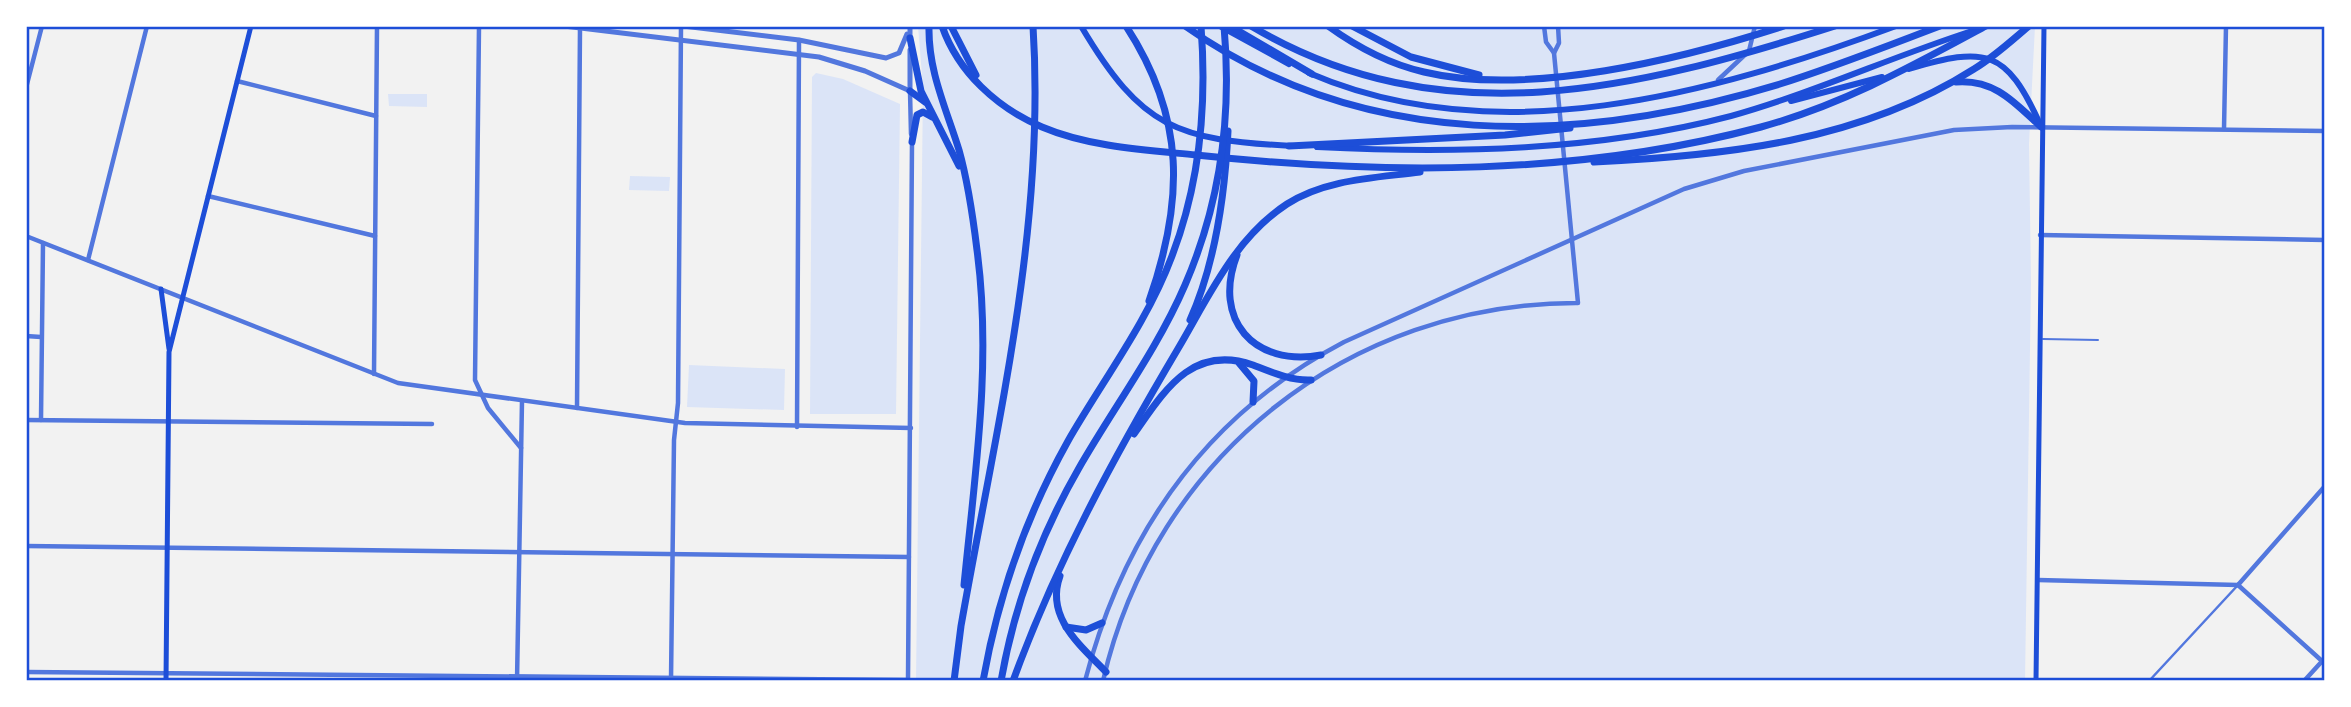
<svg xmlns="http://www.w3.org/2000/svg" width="2351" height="707" viewBox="0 0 2351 707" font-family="'Fira Sans',sans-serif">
  <rect width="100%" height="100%" fill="#f2f2f2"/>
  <g fill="#dbe4f7">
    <polygon points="918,26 2035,26 2029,144 2031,283 2025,681 916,681 923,88"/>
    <polygon points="816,73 843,79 900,104 896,414 810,414 812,77"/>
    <polygon points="388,94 427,94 427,107 389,106"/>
    <polygon points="630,176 670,177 669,191 629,190"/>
    <polygon points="689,365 785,369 784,410 687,407"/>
  </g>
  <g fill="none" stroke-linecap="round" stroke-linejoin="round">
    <polyline stroke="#5277de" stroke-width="2" points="2043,339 2098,340"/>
    <polyline stroke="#5277de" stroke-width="2.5" points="2149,681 2238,585"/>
    <g stroke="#5277de" stroke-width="4.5">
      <polyline points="479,26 475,380 488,408 521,448"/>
      <polyline points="1554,53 1559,43 1558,26"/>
      <polyline points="1718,80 1749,51 1755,26"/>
      <polyline points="237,81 376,116"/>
      <polyline points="26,88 42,26"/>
      <polyline points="910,91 911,134"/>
      <polyline points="2224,129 2226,26"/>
      <polyline points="208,196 375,236"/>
      <polyline points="2040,235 2325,240"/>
      <polyline points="26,236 398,383 685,423 911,428"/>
      <polyline points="88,260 147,26"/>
      <polyline points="26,336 41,337"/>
      <polyline points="374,374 377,26"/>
      <polyline points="577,408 580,28"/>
      <polyline points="26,420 432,424"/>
      <polyline points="41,420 43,243"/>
      <polyline points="797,427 799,40"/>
      <polyline points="26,546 909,557"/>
      <polyline points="2038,580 2238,585"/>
      <polyline points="2238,585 2325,486"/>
      <polyline points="2238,585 2322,661"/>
      <polyline points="26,672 908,680"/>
      <polyline points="671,680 674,440 678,403 681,26"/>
      <polyline points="908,680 912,143"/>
      <polyline points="517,681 522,401"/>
      <path d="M1085,681C1124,531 1206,415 1344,342L1684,189L1744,171L1954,130L2012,127L2325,131"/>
      <path d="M1103,681C1154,457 1350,302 1578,303L1554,53L1546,42L1544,26"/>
      <polyline points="2304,681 2325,658"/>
    </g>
    <g stroke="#5277de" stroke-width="5">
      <polyline points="564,26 819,57 865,71 910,91 910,50"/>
      <polyline points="683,26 799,40 886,58 899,53 907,34"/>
      <polyline points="910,40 910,26"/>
    </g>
    <g stroke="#1d4ed8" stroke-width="5">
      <polyline points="161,289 169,349"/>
      <polyline points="166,681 169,352 251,26"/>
      <polyline points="2036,681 2044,26"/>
    </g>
    <g stroke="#1d4ed8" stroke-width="6">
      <path d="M1081,26C1142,129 1177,140 1293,146"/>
      <polyline points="1220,26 1289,64"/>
      <path d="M1909,69C1986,46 2006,49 2040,124"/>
      <path d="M1309,73C1497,154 1713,94 1896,26"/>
      <polyline points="1791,101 1882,77"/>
      <path d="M1317,147C1453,154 1598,151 1731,116C1813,93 1891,57 1972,31"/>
    </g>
    <g stroke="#1d4ed8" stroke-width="7">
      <path d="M929,26C928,71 946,108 959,150C968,182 973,217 977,250C992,362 975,473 964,585"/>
      <path d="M942,26C958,72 997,108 1042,127C1089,147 1146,150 1196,155C1384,175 1577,176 1761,127C1842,105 1912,66 1986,26"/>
      <polyline points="951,26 976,75"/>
      <path d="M1126,26C1186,118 1184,201 1149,301"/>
      <path d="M1185,26C1363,152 1579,145 1780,84C1834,67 1887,46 1940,26"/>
      <polyline points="1230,26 1312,74"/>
      <path d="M1251,26C1442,139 1638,89 1835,26"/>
      <path d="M1328,26C1357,47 1389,64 1424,72C1529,97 1682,59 1784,26"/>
      <polyline points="1352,26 1411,57 1479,75"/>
      <polyline points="910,38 921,91 959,166"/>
      <path d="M1956,82C1995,79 2015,103 2041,127"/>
      <polyline points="910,91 925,102"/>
      <polyline points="912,142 917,115 923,112 932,117"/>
      <polyline points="1289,146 1505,135 1570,128"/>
      <path d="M1594,162C1725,156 1861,141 1974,69C1994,57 2011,41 2029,26"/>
      <path d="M1237,255C1212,320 1254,367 1321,355"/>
      <path d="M1190,320C1216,262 1225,194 1228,131"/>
      <polyline points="1239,363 1254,381 1253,402"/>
      <path d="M1134,434C1165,390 1192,344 1253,365C1271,372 1291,381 1311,380"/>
      <path d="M1060,576C1045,617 1080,645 1106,672"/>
      <polyline points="1066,627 1086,630 1102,623"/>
      <path d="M954,681L961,626C996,427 1046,229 1033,26"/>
      <path d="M983,681C998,597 1026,516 1068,441C1103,380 1147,323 1172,256C1200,183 1207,104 1201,26"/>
      <path d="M1001,681C1014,606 1041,534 1079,468C1114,407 1157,350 1185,285C1220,204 1232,115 1224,26"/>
      <path d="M1013,681C1056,563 1115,455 1179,347C1209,296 1235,238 1287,204C1326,179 1375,178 1420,172"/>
    </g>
  </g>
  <rect width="2351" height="707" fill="none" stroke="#ffffff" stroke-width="56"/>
  <rect x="28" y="28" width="2295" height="651" fill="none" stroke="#1d4ed8" stroke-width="2.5"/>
</svg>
